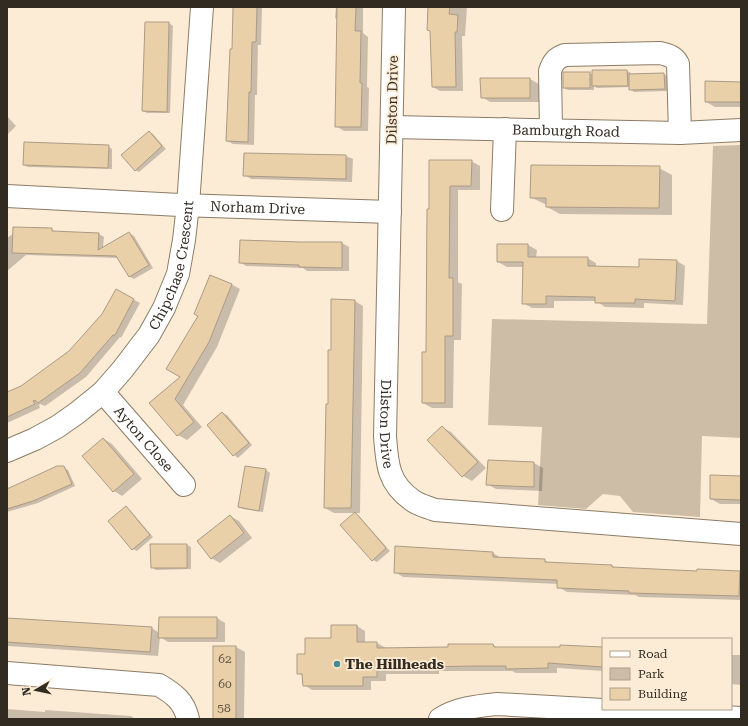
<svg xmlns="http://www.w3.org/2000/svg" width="748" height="726" viewBox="0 0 748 726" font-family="'Roboto Serif',serif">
  <rect width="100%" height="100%" fill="#fdecd5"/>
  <polygon fill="#cdbda6" points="741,145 741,438 702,436 700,517 633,512 620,496 603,494 586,509 538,505 542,427 488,425 492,319 707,324 713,146"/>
  <g fill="#0003">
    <polygon points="234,7 262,7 261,45 258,45 257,95 255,95 254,145 233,144 227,141 233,50"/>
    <polygon points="336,7 363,7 363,33 368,37 367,87 369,88 368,131 344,131 336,126 338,20 335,18"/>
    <polygon points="429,7 467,7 465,36 462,36 463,91 440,91 433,87 431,32 428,30"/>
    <polygon points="507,7 552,7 508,8"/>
    <polygon points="146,23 169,23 173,26 170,113 147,113 143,111"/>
    <polygon points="593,71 627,71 631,73 631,75 664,74 668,77 668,91 634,92 630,89 630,87 597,88 594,86 594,90 568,90 564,88 564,73 590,73 593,75"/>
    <polygon points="481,79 530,79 539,84 539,102 490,102 482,97"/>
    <polygon points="741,82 741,107 715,107 706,102"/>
    <polygon points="7,116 16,126 7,135"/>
    <polygon points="149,132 153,134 166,149 139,172 135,170"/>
    <polygon points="108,146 112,149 112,169 28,167 24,165"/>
    <polygon points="245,154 346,156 353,159 352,182 251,179 245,175"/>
    <polygon points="430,161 471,161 480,166 480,190 458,190 458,282 462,284 461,340 454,340 453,408 432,408 423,403 427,353"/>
    <polygon points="659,168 672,175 672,215 560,214 547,207 547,205 532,198"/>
    <polygon points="51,229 56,232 99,234 104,237 103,248 129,233 134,236 153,268 134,279 130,277 119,258 26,255 7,271 7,238 14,233"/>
    <polygon points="300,243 342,243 349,247 349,271 307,271 303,268 246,266 240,262"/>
    <polygon points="528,245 537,250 536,258 587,258 596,263 596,267 640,268 677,261 685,266 683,305 644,303 644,308 605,307 596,301 554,301 554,308 532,308 523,303 524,267 507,267 498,262"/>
    <polygon points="231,284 240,289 217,347 183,405 202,427 187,440 178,435 151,403 181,377"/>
    <polygon points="116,290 140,303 121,338 120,337 86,377 45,406 40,404 39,405 40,408 7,423 7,393 22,387 70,352 103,314"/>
    <polygon points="355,301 363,306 360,513 334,513 325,508 332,351"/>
    <polygon points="222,413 227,415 252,445 238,458 234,455 208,425"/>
    <polygon points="442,427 451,432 486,468 472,481 463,476 429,440"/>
    <polygon points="104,439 112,444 142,479 122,496 114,491"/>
    <polygon points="489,461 534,463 543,468 542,491 496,489 487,484"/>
    <polygon points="63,467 68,470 75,486 38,503 7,512 7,487 11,489"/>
    <polygon points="266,470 270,473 263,512 243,509 239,507"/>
    <polygon points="741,477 741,504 720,504 711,499"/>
    <polygon points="126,508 130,510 153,537 137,551 133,549"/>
    <polygon points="355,513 359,516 390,551 377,562 373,560"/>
    <polygon points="230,516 239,521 252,538 220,563 211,558"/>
    <polygon points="187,545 191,547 191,569 156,570 152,567"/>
    <polygon points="493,553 501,558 544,560 549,563 612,566 617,569 698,572 698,570 741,572 741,600 639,597 635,595 567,592 558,587 558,584 403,577 395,572"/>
    <polygon points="217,618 225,623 225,642 168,642 160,637 158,656 7,646 7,619 152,628 159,633"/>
    <polygon points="357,626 365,631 365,643 377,643 386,648 449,648 493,645 498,648 603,648 603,671 557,668 557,673 516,673 512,671 439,671 439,674 386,674 386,681 371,681 371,690 312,690 304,685 303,676 298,673 306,655"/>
    <polygon points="214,647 236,647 245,652 244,719 214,719"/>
    <polygon points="731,655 741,655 741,685 731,684"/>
    <polygon points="7,709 45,712 45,710 131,716 135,719 7,719"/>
  </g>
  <g fill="#ead0a9" stroke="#ab9b85">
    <polygon points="233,7 257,7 256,42 252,42 251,92 249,92 248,142 226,141 230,49 232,49"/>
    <polygon points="337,7 356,7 355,31 361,31 360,83 362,83 361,127 335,127"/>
    <polygon points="428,7 450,7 449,14 458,15 457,32 455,32 456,87 432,87 430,31 427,30"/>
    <polygon points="145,22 169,22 167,112 142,111"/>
    <polygon points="592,70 627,70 628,86 592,86"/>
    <rect x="563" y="72" width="27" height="16"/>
    <polygon points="664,73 665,89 629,90 629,74"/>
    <polygon points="480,78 530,78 530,98 481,98"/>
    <polygon points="705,81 741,82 741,102 705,102"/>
    <polygon points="149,131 162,146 135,171 121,155"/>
    <polygon points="24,142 109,145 108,168 23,165"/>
    <polygon points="244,153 346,155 346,179 243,176"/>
    <polygon points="429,160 472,160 471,186 450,186 449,278 453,278 453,336 445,336 445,403 422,403 422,352 426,352 427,209 429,209"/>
    <polygon points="531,165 660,166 659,208 546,207 546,198 530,198"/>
    <polygon points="13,227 52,228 52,231 99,233 98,250 129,232 149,265 129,277 116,256 12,253"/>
    <polygon points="240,240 300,242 342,242 342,268 299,267 299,265 239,263"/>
    <polygon points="497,244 528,244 528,257 588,257 588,266 639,267 639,259 677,260 675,301 635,299 635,303 595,303 595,297 546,296 546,304 522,304 523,262 497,262"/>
    <polygon points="210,275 232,284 209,342 175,399 194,422 177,436 149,403 180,377 166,369 198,316 194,314"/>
    <polygon points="116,289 134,299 115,335 113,335 80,373 38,403 35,400 33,401 35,404 7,417 7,392 21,386 69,351 102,314"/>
    <polygon points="331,299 355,300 351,508 324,508 326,404 328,404 328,350 331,350"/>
    <polygon points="222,412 249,443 233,456 207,425"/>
    <polygon points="442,426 478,462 462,477 427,440"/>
    <polygon points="103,438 134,474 113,492 82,456"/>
    <polygon points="488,460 534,462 534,487 486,485"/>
    <polygon points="57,466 64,466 72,484 33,501 7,509 7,489"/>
    <polygon points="245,466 266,469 259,511 238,507"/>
    <polygon points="710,475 741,476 741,500 710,499"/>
    <polygon points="126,506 150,535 132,550 108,521"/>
    <polygon points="355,512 386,548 372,561 340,525"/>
    <polygon points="230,515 244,533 211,559 197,541"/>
    <polygon points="150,544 187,544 187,568 151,568"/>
    <polygon points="395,546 493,552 493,557 545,559 545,562 612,565 612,567 697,571 697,569 740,571 739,596 629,593 629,591 557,588 557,580 394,573"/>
    <polygon points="159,617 217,617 217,638 158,638"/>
    <polygon points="7,618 152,627 150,652 7,642"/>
    <polygon points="331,625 357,625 357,642 377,642 377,648 448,647 448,644 493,644 494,647 560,647 560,645 603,647 603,667 548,663 548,668 506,669 506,666 471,666 430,667 430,669 377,670 377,677 363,677 363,686 303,686 302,674 297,674 297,654 305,654 305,638 331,638"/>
    <rect x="213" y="646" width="23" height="73"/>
  </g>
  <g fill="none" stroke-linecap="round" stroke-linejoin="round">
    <defs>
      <g id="minor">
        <path id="s1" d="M394,7L385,436C387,464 388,483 412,500C418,505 428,507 435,510L741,534"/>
        <path id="s2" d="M392,127L680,133L741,130"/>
        <path d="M551,130L550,71C553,62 556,58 565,55L660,53C668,55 674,56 678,64L680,133"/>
        <path id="s3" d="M7,196L180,205L390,212"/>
        <polyline points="502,210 505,129"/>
        <path id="s4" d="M103,392L184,485"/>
        <path id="s5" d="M7,451L35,439L57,427L77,413L103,392L123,369L149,335L164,308L178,274L184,240L188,205L202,7"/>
        <path d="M7,673L159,685C174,694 184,701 188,719"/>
        <path d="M440,719C457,708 478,706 497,704L741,718"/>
      </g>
    </defs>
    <use href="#minor" stroke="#8b7c67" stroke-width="24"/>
    <use href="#minor" stroke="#fff" stroke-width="22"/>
  </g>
  <circle fill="#458b95" stroke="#fdecd5" stroke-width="1.5" cx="337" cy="664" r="4"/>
  <g text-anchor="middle" stroke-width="3.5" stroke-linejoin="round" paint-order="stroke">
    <g font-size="12" fill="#5f5444">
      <text x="225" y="663">62</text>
      <text x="225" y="688">60</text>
      <text x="224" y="712">58</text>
    </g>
    <g font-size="14" fill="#312b22" stroke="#fdecd5">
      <text transform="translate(392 100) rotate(-89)" y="5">Dilston Drive</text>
      <text dy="5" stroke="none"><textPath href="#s2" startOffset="174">Bamburgh Road</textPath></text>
      <text dy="5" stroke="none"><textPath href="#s3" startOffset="251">Norham Drive</textPath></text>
      <text dy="5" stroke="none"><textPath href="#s5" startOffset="261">Chipchase Crescent</textPath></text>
      <text dy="5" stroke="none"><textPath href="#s1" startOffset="417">Dilston Drive</textPath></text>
      <text dy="5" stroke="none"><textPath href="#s4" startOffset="62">Ayton Close</textPath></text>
    </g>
    <g font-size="14" font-weight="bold" fill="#312b22" stroke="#fdecd5" text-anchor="start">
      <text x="345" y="669">The Hillheads</text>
    </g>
  </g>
  <rect width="748" height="726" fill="none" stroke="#312b22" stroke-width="16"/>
  <rect x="602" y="638" width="130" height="72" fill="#fdecd5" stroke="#ab9f8d"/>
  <rect x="610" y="651" width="20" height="6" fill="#ffffff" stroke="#ab9f8d"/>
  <text x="638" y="658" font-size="12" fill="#312b22">Road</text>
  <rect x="610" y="668" width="20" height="12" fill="#cdbda6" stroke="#ab9f8d"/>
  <text x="638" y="678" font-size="12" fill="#312b22">Park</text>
  <rect x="610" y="688" width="20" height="12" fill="#ead0a9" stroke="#ab9f8d"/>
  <text x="638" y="698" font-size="12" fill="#312b22">Building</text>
  <g transform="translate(36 690) rotate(261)" stroke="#fdecd5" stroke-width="3" paint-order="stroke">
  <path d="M0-3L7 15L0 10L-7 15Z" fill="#312b22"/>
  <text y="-6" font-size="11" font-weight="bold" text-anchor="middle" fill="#312b22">N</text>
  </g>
</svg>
